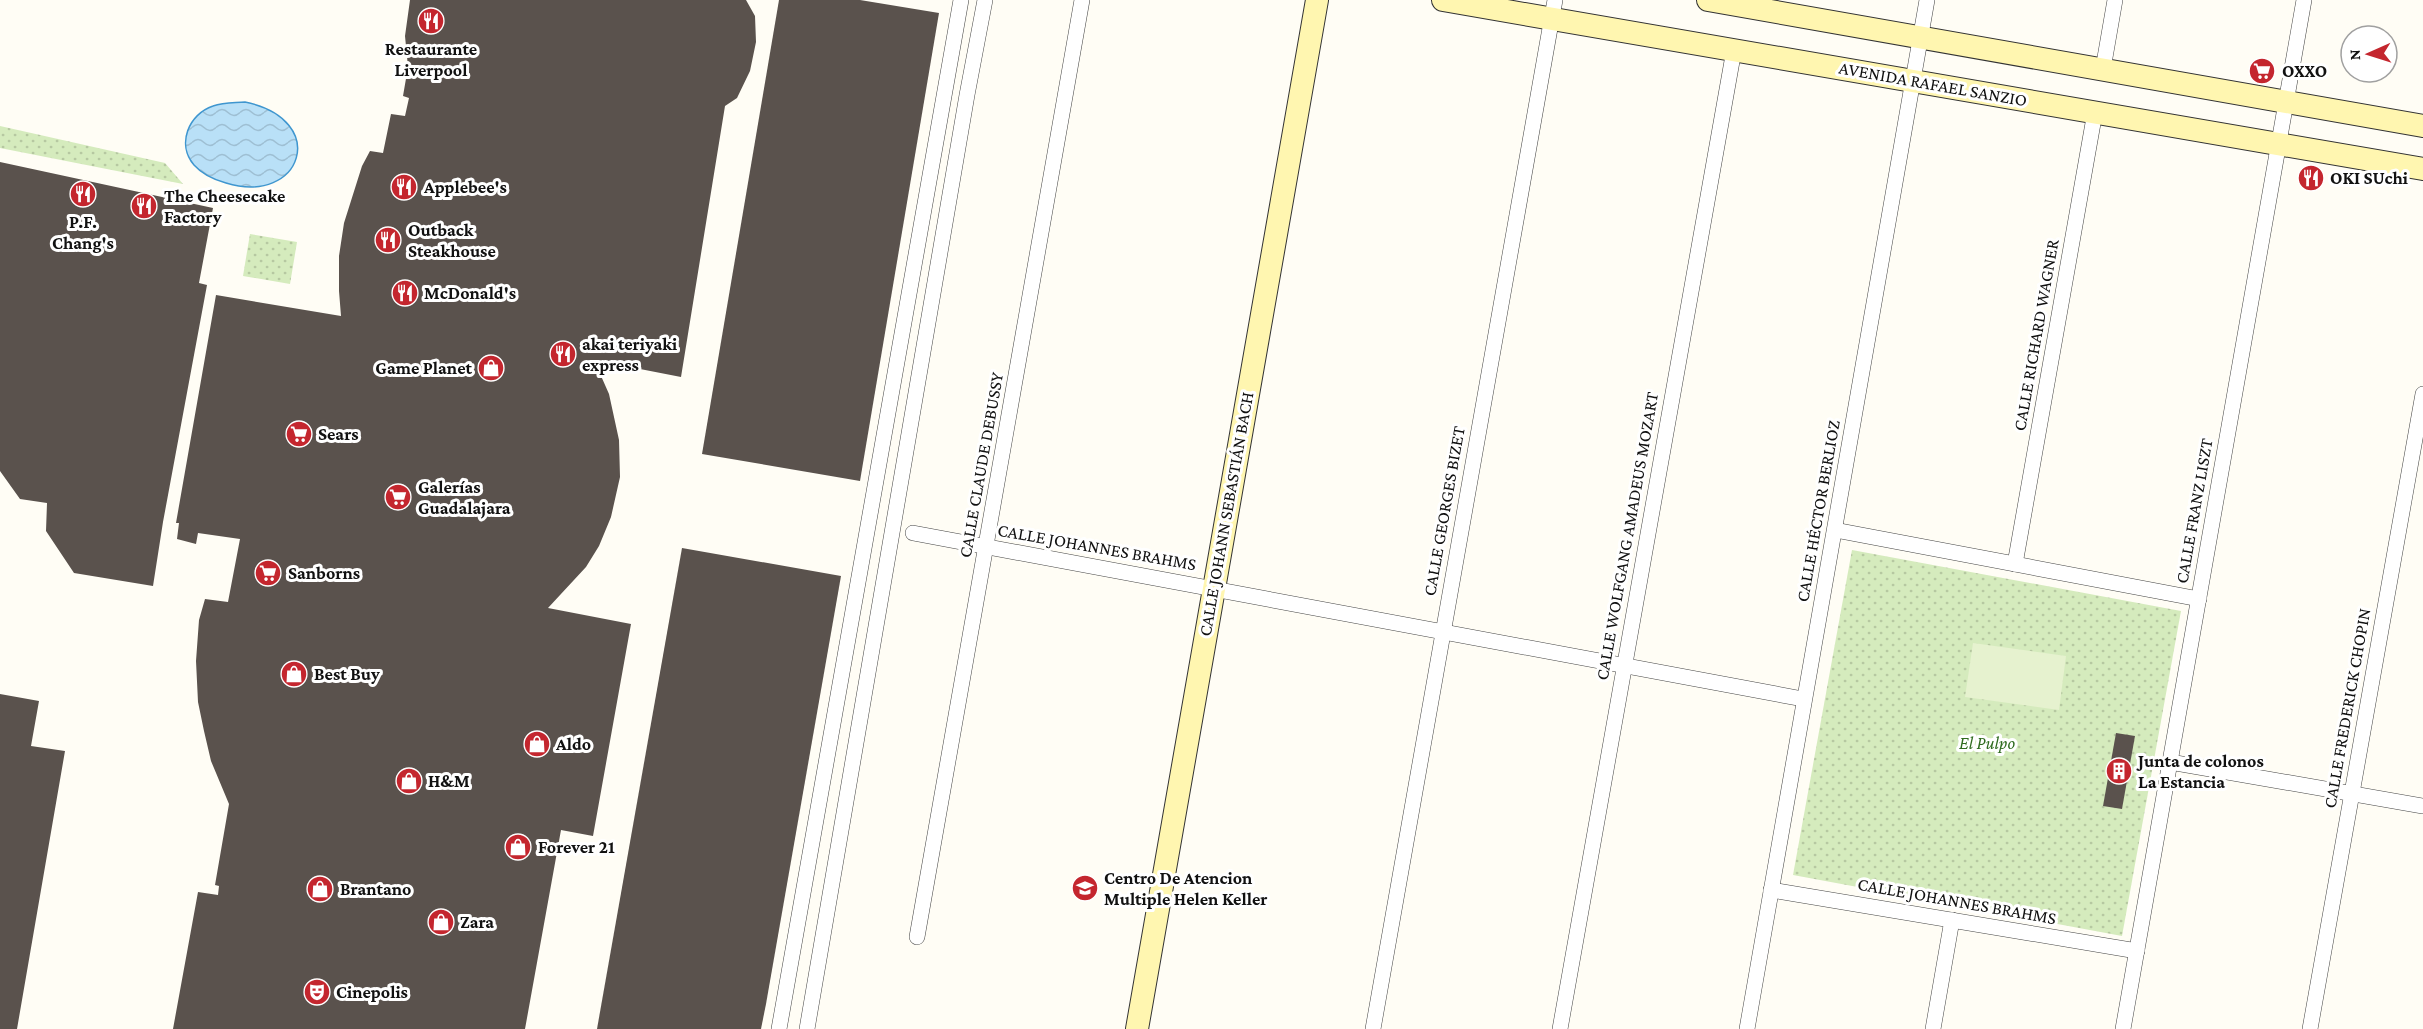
<svg xmlns="http://www.w3.org/2000/svg" width="2423" height="1029" viewBox="0 0 2423 1029" font-family="'Crimson Pro',serif">
  <defs>
    <pattern id="grass-dots" width="8" height="8" patternUnits="userSpaceOnUse" patternTransform="scale(1.5)"><rect width="8" height="8" fill="#d5ebbd"/><path d="M2 2h.1M6 6h.1" fill="none" stroke="#b6c8a1" stroke-width="1.8" stroke-linecap="round"/></pattern>
    <pattern id="water-waves" width="16" height="10" patternUnits="userSpaceOnUse" patternTransform="scale(1.5)"><rect width="16" height="10" fill="#b9e0f7"/><path d="M0 5q4-4 8 0t8 0" fill="none" stroke="#9ebfd3"/></pattern>
  </defs>
  <rect width="100%" height="100%" fill="#fffdf5"/>
  <g fill="url(#grass-dots)">
    <polygon points="0,126 165,163 183,184 0,148"/>
    <polygon points="250,234 297,242 290,284 243,276"/>
    <polygon points="1852,550 2181,611 2122,936 1793,875"/>
  </g>
  <polygon fill="#e6f2cf" points="1973,643 2066,656 2059,710 1965,697"/>
  <path fill="url(#water-waves)" stroke="#3f96cf" stroke-width="1.5" d="M245,102C331,120 302,206 226,183C215,180 202,174 194,165C176,144 189,114 213,106C224,102 234,103 245,102Z"/>
  <g fill="#5a524d">
    <polygon points="410,0 746,0 755,16 756,42 750,71 737,98 725,106 681,377 594,360 609,394 619,440 620,477 611,517 599,546 586,567 548,608 631,624 593,836 561,830 525,1029 173,1029 198,892 218,895 219,886 215,885 229,804 211,761 204,731 198,702 196,661 199,620 205,599 228,602 240,539 198,533 196,544 177,539 179,523 176,523 216,295 341,316 339,291 339,256 344,223 362,166 370,151 383,153 391,114 405,116 409,98 403,96 408,67 405,36"/>
    <polygon points="779,0 860,0 939,13 860,481 702,454"/>
    <polygon points="0,162 213,208 199,283 207,285 163,522 153,586 74,573 46,531 47,503 20,499 0,471"/>
    <polygon points="682,548 841,576 766,1004 761,1029 597,1029"/>
    <polygon points="0,694 39,701 31,746 65,751 17,1029 0,1029"/>
    <polygon points="2116,733 2135,736 2122,809 2103,806"/>
  </g>
  <g fill="none" stroke-linecap="round" stroke-linejoin="round">
    <defs>
      <g id="street">
        <polyline points="2103,69 2115,0"/>
        <polyline points="1835,530 2199,599"/>
        <polyline points="913,533 1803,699"/>
        <polyline points="2015,564 2095,112"/>
        <polyline points="2170,762 2423,806"/>
        <polyline points="1771,890 2137,951"/>
        <polyline points="917,937 1082,0"/>
        <polyline points="779,1029 961,0"/>
        <polyline points="807,1029 967,95 985,0"/>
        <polyline points="1373,1029 1555,0"/>
        <polyline points="1560,1029 1734,50"/>
        <polyline points="1747,1029 1927,0"/>
        <polyline points="1933,1029 1952,920"/>
        <polyline points="2123,1029 2304,0"/>
        <polyline points="2310,1029 2423,394"/>
      </g>
      <g id="secondary">
        <polyline points="1443,0 2423,169"/>
        <polyline points="1708,0 2423,126"/>
        <polyline points="1137,1029 1317,0"/>
      </g>
    </defs>
    <use href="#street" stroke="#444" stroke-width="16"/>
    <use href="#secondary" stroke="#333" stroke-width="24"/>
    <use href="#street" stroke="#fff" stroke-width="15"/>
    <use href="#secondary" stroke="#fff6b0" stroke-width="22"/>
  </g>
  <defs>
    <symbol id="restaurant-disc" viewBox="-11 -11 22 22"><circle r="9.5" fill="#c4262e" stroke="#fff"/><path d="M-5-6h1v4h1v-4h1v4h1v-4h1v5L-1.5 .5V6h-2V.5L-5-1ZM5-6V6H3V1.5H1.5Q1.5-4 5-6Z" fill="#fff"/></symbol>
    <symbol id="supermarket-disc" viewBox="-11 -11 22 22"><circle r="9.5" fill="#c4262e" stroke="#fff"/><path d="M-6-5.5h2.5l.6 2H6L4.5 2H-2.5L-4.4-4H-6ZM-1.5 3.2a1.3 1.3 0 1 0 .1 0ZM3 3.2a1.3 1.3 0 1 0 .1 0Z" fill="#fff"/></symbol>
    <symbol id="shop-disc" viewBox="-11 -11 22 22"><circle r="9.5" fill="#c4262e" stroke="#fff"/><path d="M-5-2.5h2.3a2.7 3.5 0 0 1 5.4 0H5L5.5 6h-11ZM-1.5-2.5h3a1.5 2.3 0 0 0-3 0Z" fill="#fff"/></symbol>
    <symbol id="building-disc" viewBox="-11 -11 22 22"><circle r="9.5" fill="#c4262e" stroke="#fff"/><path d="M-4-6H4V6H1V3H-1V6H-4ZM-2.5-4.3h1.7v1.8h-1.7ZM.8-4.3h1.7v1.8H.8ZM-2.5-1h1.7V.8h-1.7ZM.8-1h1.7V.8H.8Z" fill="#fff"/></symbol>
    <symbol id="school-disc" viewBox="-11 -11 22 22"><circle r="9.5" fill="#c4262e" stroke="#fff"/><path d="M0-5L7-2L0 1L-7-2ZM-4 1L0 2.5L4 1V4Q0 6-4 4Z" fill="#fff"/></symbol>
    <symbol id="theatre-disc" viewBox="-11 -11 22 22"><circle r="9.5" fill="#c4262e" stroke="#fff"/><path d="M-5-5.5Q0-4 5-5.5V0Q5 5 0 6Q-5 5-5 0ZM-3.3-2.5H-1v1.5H-3.3ZM1-2.5H3.3v1.5H1ZM-2.8 1Q0 5.5 2.8 1Z" fill="#fff"/></symbol>
  </defs>
  <g fill-rule="evenodd">
    <use href="#restaurant-disc" x="416" y="6" width="30" height="30"/>
    <use href="#supermarket-disc" x="2247" y="56" width="30" height="30"/>
    <use href="#restaurant-disc" x="2296" y="163" width="30" height="30"/>
    <use href="#restaurant-disc" x="389" y="172" width="30" height="30"/>
    <use href="#restaurant-disc" x="68" y="179" width="30" height="30"/>
    <use href="#restaurant-disc" x="129" y="191" width="30" height="30"/>
    <use href="#restaurant-disc" x="373" y="225" width="30" height="30"/>
    <use href="#restaurant-disc" x="390" y="278" width="30" height="30"/>
    <use href="#restaurant-disc" x="548" y="339" width="30" height="30"/>
    <use href="#shop-disc" x="476" y="353" width="30" height="30"/>
    <use href="#supermarket-disc" x="284" y="419" width="30" height="30"/>
    <use href="#supermarket-disc" x="383" y="482" width="30" height="30"/>
    <use href="#supermarket-disc" x="253" y="558" width="30" height="30"/>
    <use href="#shop-disc" x="279" y="659" width="30" height="30"/>
    <use href="#shop-disc" x="522" y="729" width="30" height="30"/>
    <use href="#building-disc" x="2104" y="756" width="30" height="30"/>
    <use href="#shop-disc" x="394" y="766" width="30" height="30"/>
    <use href="#shop-disc" x="503" y="832" width="30" height="30"/>
    <use href="#school-disc" x="1070" y="873" width="30" height="30"/>
    <use href="#shop-disc" x="305" y="874" width="30" height="30"/>
    <use href="#shop-disc" x="426" y="907" width="30" height="30"/>
    <use href="#theatre-disc" x="302" y="977" width="30" height="30"/>
  </g>
  <g text-anchor="middle" stroke-width="6" stroke-linejoin="round" paint-order="stroke">
    <g font-size="18" font-weight="bold" fill="#111" stroke="#fff" text-anchor="start">
      <text x="431" y="55" text-anchor="middle">Restaurante<tspan x="431" dy="21">Liverpool</tspan></text>
      <text x="2282" y="77">OXXO</text>
      <text x="2330" y="184">OKI SUchi</text>
      <text x="424" y="193">Applebee's</text>
      <text x="164" y="202">The Cheesecake<tspan x="164" dy="21">Factory</tspan></text>
      <text x="83" y="228" text-anchor="middle">P.F.<tspan x="83" dy="21">Chang's</tspan></text>
      <text x="408" y="236">Outback<tspan x="408" dy="21">Steakhouse</tspan></text>
      <text x="424" y="299">McDonald's</text>
      <text x="582" y="350">akai teriyaki<tspan x="582" dy="21">express</tspan></text>
      <text x="472" y="374" text-anchor="end">Game Planet</text>
      <text x="318" y="440">Sears</text>
      <text x="418" y="493">Galerías<tspan x="418" dy="21">Guadalajara</tspan></text>
      <text x="288" y="579">Sanborns</text>
      <text x="314" y="680">Best Buy</text>
      <text x="556" y="750">Aldo</text>
      <text x="2138" y="767">Junta de colonos<tspan x="2138" dy="21">La Estancia</tspan></text>
      <text x="428" y="787">H&amp;M</text>
      <text x="538" y="853">Forever 21</text>
      <text x="1104" y="884">Centro De Atencion<tspan x="1104" dy="21">Multiple Helen Keller</tspan></text>
      <text x="340" y="895">Brantano</text>
      <text x="460" y="928">Zara</text>
      <text x="336" y="998">Cinepolis</text>
    </g>
    <g font-size="18" fill="#111" stroke="#fff">
      <text transform="translate(1933 84) rotate(10)" y="6">AVENIDA RAFAEL SANZIO</text>
      <text transform="translate(2036 335) rotate(-80)" y="6">CALLE RICHARD WAGNER</text>
      <text transform="translate(981 465) rotate(-80)" y="6">CALLE CLAUDE DEBUSSY</text>
      <text transform="translate(1444 511) rotate(-80)" y="6">CALLE GEORGES BIZET</text>
      <text transform="translate(1818 511) rotate(-80)" y="6">CALLE HÉCTOR BERLIOZ</text>
      <text transform="translate(2194 511) rotate(-80)" y="6">CALLE FRANZ LISZT</text>
      <text transform="translate(1226 514) rotate(-80)" y="6">CALLE JOHANN SEBASTIÁN BACH</text>
      <text transform="translate(1627 536) rotate(-80)" y="6">CALLE WOLFGANG AMADEUS MOZART</text>
      <text transform="translate(1097 547) rotate(10)" y="6">CALLE JOHANNES BRAHMS</text>
      <text transform="translate(2347 708) rotate(-80)" y="6">CALLE FREDERICK CHOPIN</text>
      <text transform="translate(1957 901) rotate(10)" y="6">CALLE JOHANNES BRAHMS</text>
    </g>
    <g font-size="18" font-style="italic" fill="#2f6b1f" stroke="#fff">
      <text x="1987" y="749">El Pulpo</text>
    </g>
  </g>
  <g transform="translate(2369 54) rotate(267)"><circle r="28" fill="#ffffff" stroke="#a0a0a0" stroke-width="1.5"/>
  <path d="M0-4.5L10 22L0 15L-10 22Z" fill="#c4262e"/>
  <text y="-9" font-size="16" font-weight="bold" text-anchor="middle" fill="#111111">N</text>
  </g>
</svg>
